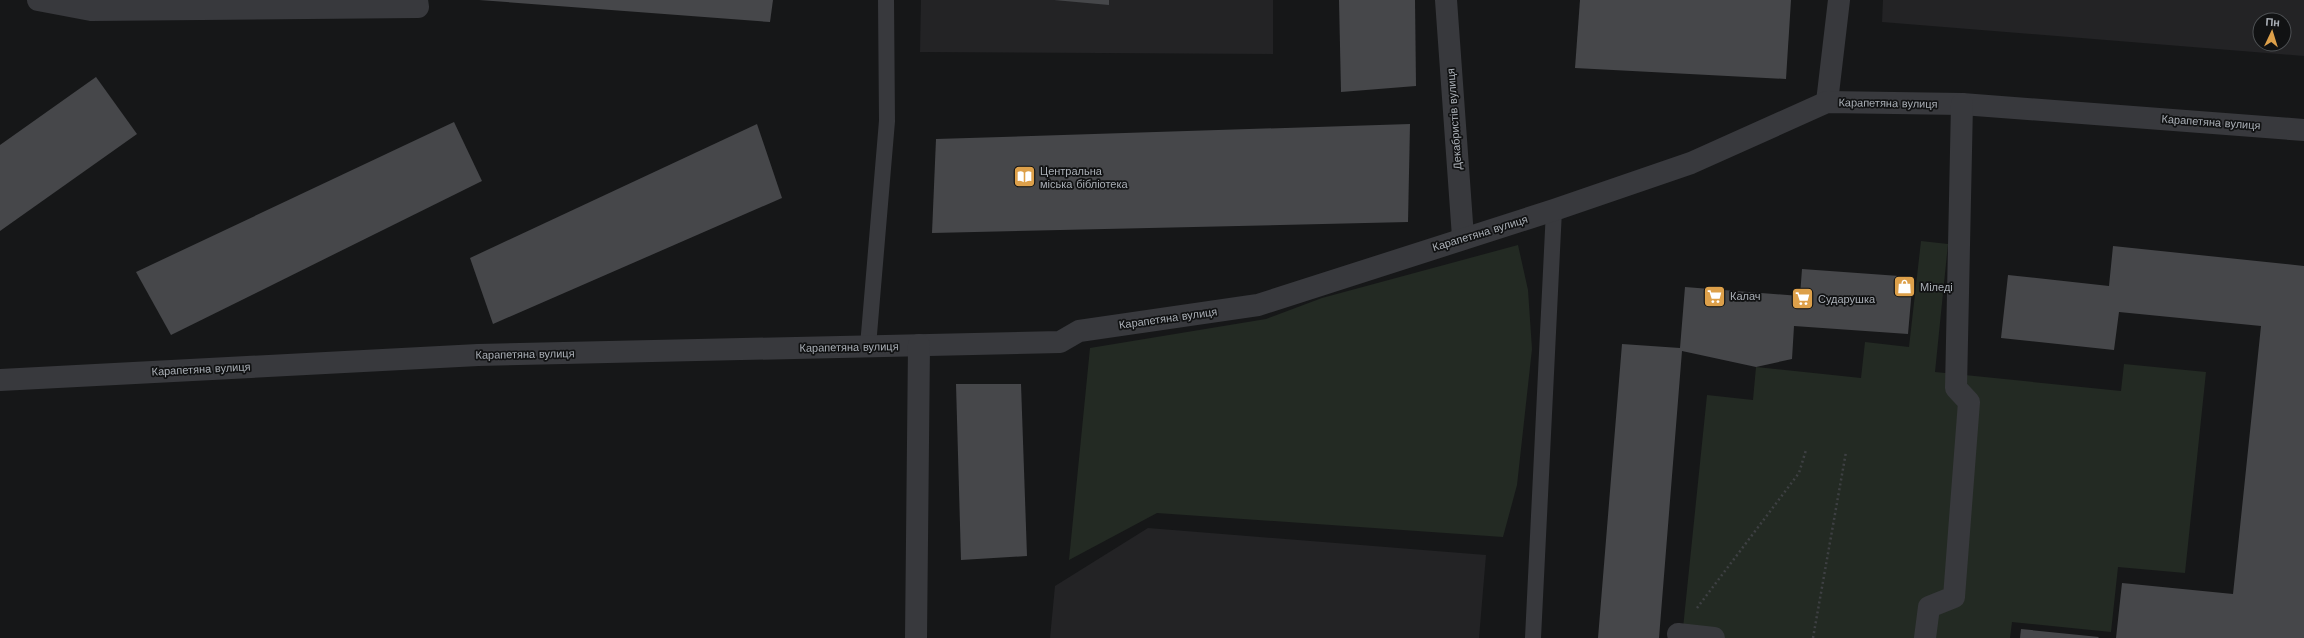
<svg xmlns="http://www.w3.org/2000/svg" width="2304" height="638" viewBox="0 0 2304 638" font-family="'Work Sans',sans-serif">
  <rect width="100%" height="100%" fill="#161718"/>
  <g fill="#232325" fill-rule="evenodd">
    <polygon points="921,0 1273,0 1273,54 920,52"/>
    <path d="M1883,0H2304V56L1882,22ZM2260,20H2284V44H2260Z"/>
    <polygon points="1148,528 1486,555 1479,638 1050,638 1055,586"/>
  </g>
  <g fill="#232a23">
    <polygon points="1921,241 1948,244 1935,372 2121,391 2124,364 2206,372 2185,573 2118,567 2111,632 2012,622 2010,638 1682,638 1707,395 1753,400 1756,367 1861,378 1865,342 1909,347"/>
    <polygon points="1518,245 1528,290 1532,349 1517,485 1503,537 1157,513 1069,560 1090,348 1266,319 1322,298"/>
  </g>
  <g fill="#46474a">
    <polygon points="479,0 773,0 770,22"/>
    <polygon points="1054,0 1109,0 1109,5"/>
    <polygon points="1339,0 1415,0 1416,86 1341,92"/>
    <polygon points="1580,0 1791,0 1786,79 1575,68"/>
    <polygon points="96,77 137,134 0,231 0,145"/>
    <polygon points="454,122 482,181 171,335 136,272"/>
    <polygon points="757,124 782,198 493,324 470,258"/>
    <polygon points="1410,124 1408,222 932,233 936,139"/>
    <polygon points="2113,246 2304,266 2304,638 2116,638 2122,583 2233,594 2261,326 2119,312 2114,350 2001,338 2008,275 2109,286"/>
    <polygon points="1802,269 1913,277 1908,334 1794,326 1792,359 1756,367 1682,351 1659,638 1598,638 1622,344 1680,348 1685,287 1800,296"/>
    <polygon points="956,384 1021,384 1027,556 961,560"/>
    <polygon points="2021,629 2099,637 2098,638 2020,638"/>
  </g>
  <g fill="none" stroke-linecap="round" stroke-linejoin="round">
    <g stroke="#3e4043" stroke-width="2.5" stroke-dasharray="2 3" stroke-linecap="butt">
      <polyline points="1697,608 1799,473 1806,450"/>
      <polyline points="1813,638 1846,452"/>
    </g>
    <g stroke="#38393d" stroke-width="16">
      <polyline points="868,346 887,121 886,0"/>
      <polyline points="1533,638 1554,210"/>
    </g>
    <g stroke="#38393d" stroke-width="22">
      <polyline points="38,0 91,10 418,7 417,0"/>
      <polyline points="1446,0 1463,237"/>
      <polyline points="1827,102 1839,0"/>
      <polyline points="0,380 478,355 1060,342 1079,331 1258,305 1554,210 1691,163 1827,102 1962,104 2304,130"/>
      <polyline points="1678,634 1714,638"/>
      <polyline points="916,638 919,345"/>
      <polyline points="1925,638 1929,607 1954,597 1969,402 1956,388 1962,104"/>
    </g>
  </g>
  <defs>
    <symbol id="library-square" viewBox="-11 -11 22 22"><rect x="-9" y="-9" width="18" height="18" rx="4" fill="#dda04a" stroke="#111213"/><path d="M-6-4Q-3-5.5-.7-3.5V5Q-3 3-6 4ZM6-4Q3-5.5 .7-3.5V5Q3 3 6 4Z" fill="#fff"/></symbol>
    <symbol id="shop-square" viewBox="-11 -11 22 22"><rect x="-9" y="-9" width="18" height="18" rx="4" fill="#dda04a" stroke="#111213"/><path d="M-5-2.5h2.3a2.7 3.5 0 0 1 5.4 0H5L5.5 6h-11ZM-1.5-2.5h3a1.5 2.3 0 0 0-3 0Z" fill="#fff"/></symbol>
    <symbol id="supermarket-square" viewBox="-11 -11 22 22"><rect x="-9" y="-9" width="18" height="18" rx="4" fill="#dda04a" stroke="#111213"/><path d="M-6-5.5h2.5l.6 2H6L4.5 2H-2.5L-4.4-4H-6ZM-1.5 3.2a1.3 1.3 0 1 0 .1 0ZM3 3.2a1.3 1.3 0 1 0 .1 0Z" fill="#fff"/></symbol>
  </defs>
  <g fill-rule="evenodd">
    <use href="#library-square" x="1012" y="164" width="25" height="25"/>
    <use href="#shop-square" x="1892" y="274" width="25" height="25"/>
    <use href="#supermarket-square" x="1702" y="284" width="25" height="25"/>
    <use href="#supermarket-square" x="1790" y="286" width="25" height="25"/>
  </g>
  <g text-anchor="middle" stroke-width="3.5" stroke-linejoin="round" paint-order="stroke">
    <g font-size="11" fill="#aaafb6" stroke="#111213">
      <text transform="translate(1888 103) rotate(1)" y="4">Карапетяна вулиця</text>
      <text transform="translate(1454 119) rotate(-94)" y="4">Декабристів вулиця</text>
      <text transform="translate(2211 122) rotate(4)" y="4">Карапетяна вулиця</text>
      <text transform="translate(1480 233) rotate(-17)" y="4">Карапетяна вулиця</text>
      <text transform="translate(1168 318) rotate(-8)" y="4">Карапетяна вулиця</text>
      <text transform="translate(849 347) rotate(-1)" y="4">Карапетяна вулиця</text>
      <text transform="translate(525 354) rotate(-1)" y="4">Карапетяна вулиця</text>
      <text transform="translate(201 369) rotate(-3)" y="4">Карапетяна вулиця</text>
    </g>
    <g font-size="11" fill="#aaafb6" stroke="#111213" text-anchor="start">
      <text x="1040" y="175">Центральна<tspan x="1040" dy="13">міська бібліотека</tspan></text>
      <text x="1920" y="291">Міледі</text>
      <text x="1730" y="300">Калач</text>
      <text x="1818" y="303">Сударушка</text>
    </g>
  </g>
  <g transform="translate(2272 32) rotate(4)"><circle r="19" fill="#111213" stroke="#4e5154"/>
  <path d="M0-3L7 15L0 10L-7 15Z" fill="#dda04a"/>
  <text y="-6" font-size="11" font-weight="bold" text-anchor="middle" fill="#aaafb6">Пн</text>
  </g>
</svg>
